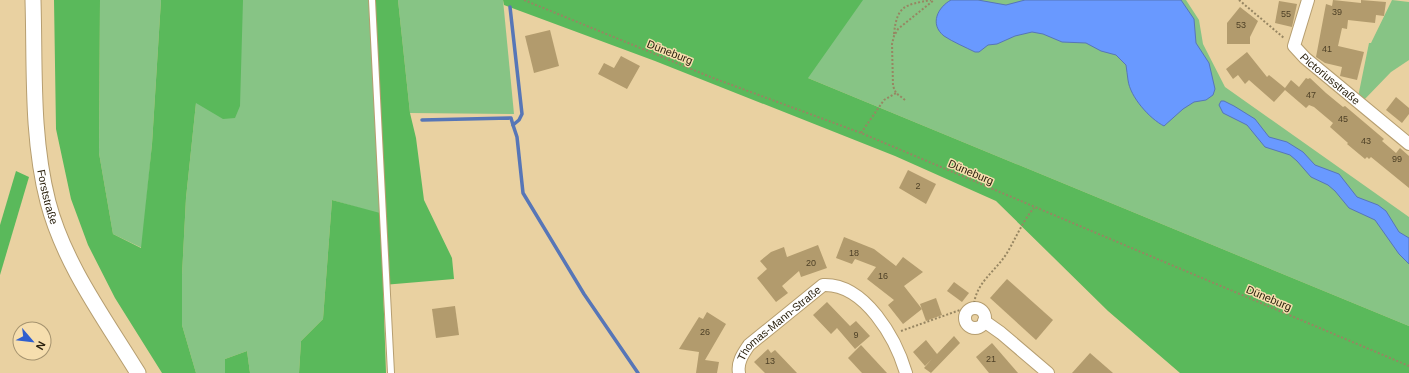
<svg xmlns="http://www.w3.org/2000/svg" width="1409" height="373" viewBox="0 0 1409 373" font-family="Helvetica,sans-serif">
  <rect width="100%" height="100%" fill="#e9d1a1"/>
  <g fill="#87c485">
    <polygon points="100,0 161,0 152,144 142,248 113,234 99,153"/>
    <polygon points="204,0 370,0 380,214 332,200 323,319 301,341 299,373 250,373 247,351 225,359 225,373 196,373 182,325 182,275 186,198 196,103"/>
    <polygon points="398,0 503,0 514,114 410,113"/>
    <polygon points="609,0 1186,0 1199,20 1203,44 1225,87 1409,217 1409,326 808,78"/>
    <polygon points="1392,0 1409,2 1409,60 1391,72 1363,101 1358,97 1369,43 1371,43"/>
  </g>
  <g fill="#5ab95b">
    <polygon points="54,0 100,0 99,153 113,234 141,248 152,144 161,0 243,0 240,106 235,118 223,119 196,103 186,198 182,275 182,325 196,373 162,373 115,298 88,245 71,199 56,129"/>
    <polygon points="370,0 398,0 410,113 416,138 424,200 452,258 454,279 383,285 386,373 299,373 301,341 323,319 332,200 380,213"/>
    <polygon points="503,0 863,0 808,78 1409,326 1409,373 1180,373 1108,311 996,201 895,156 655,61 504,5"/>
    <polygon points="16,171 29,177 0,275 0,225"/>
    <polygon points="247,351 250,373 225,373 225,359"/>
  </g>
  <g fill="#6999ff" stroke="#5776b7">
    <path d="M951,0H978L1006,5L1025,0H1181L1194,19L1196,43L1209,63L1215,89L1213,95L1206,100L1194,102L1183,109L1164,126C1150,119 1130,97 1128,80C1127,75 1127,70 1126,65L1116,55L1101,51L1086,43L1062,42L1043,34L1032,32L1015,36L997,44L988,45L979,52H975C965,47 953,42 944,36C929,24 938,7 951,0Z"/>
    <polygon points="1221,101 1224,101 1234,106 1255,119 1269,137 1287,142 1303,152 1315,165 1339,174 1357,197 1378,205 1386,211 1399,232 1409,238 1409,264 1399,254 1375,220 1349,208 1335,191 1328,185 1311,177 1297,161 1290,155 1265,147 1247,125 1223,113 1219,105"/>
  </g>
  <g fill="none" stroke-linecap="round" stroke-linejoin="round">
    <g stroke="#5776b7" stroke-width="3.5">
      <polyline points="510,7 522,114 519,120 513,125 517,137 523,193 584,294 638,373"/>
      <polyline points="422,120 511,118 513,125"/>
    </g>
  </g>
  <g fill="#b29b6d">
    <polygon points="1333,0 1361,3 1361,0 1386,2 1384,16 1376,15 1375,23 1348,20 1347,29 1342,28 1338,46 1364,52 1357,80 1340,76 1342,67 1325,63 1316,57 1326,4 1332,6"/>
    <polygon points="1279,1 1297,4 1292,27 1275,23"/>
    <polygon points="1240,7 1258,21 1250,37 1250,44 1227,44 1227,23"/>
    <polygon points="550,30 559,66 534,73 525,36"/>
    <polygon points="1247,52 1267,77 1269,75 1285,88 1291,80 1299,87 1306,78 1308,79 1310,78 1326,93 1343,107 1345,106 1384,139 1382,141 1396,153 1400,148 1409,156 1409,188 1371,157 1369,159 1367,157 1365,159 1347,144 1348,143 1330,127 1333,123 1314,107 1309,105 1306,108 1285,90 1274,102 1249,80 1245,84 1238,75 1233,79 1226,69"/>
    <polygon points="621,56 640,66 627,89 598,74 604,63 614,68"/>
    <polygon points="1396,97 1409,108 1409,114 1402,123 1386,110"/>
    <polygon points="908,170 936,184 926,204 899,188"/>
    <polygon points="844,237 874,249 896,266 903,257 923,272 904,286 922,309 903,324 888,305 894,300 867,279 876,267 855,259 852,264 836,258"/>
    <polygon points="818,245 827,268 801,277 799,271 782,286 788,293 776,302 757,278 767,269 760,261 771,252 784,247 787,257"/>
    <polygon points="1007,279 1053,320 1036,340 990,298"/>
    <polygon points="954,282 969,293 962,302 947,291"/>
    <polygon points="936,298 942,315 926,321 920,304"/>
    <polygon points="827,302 850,326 856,321 870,336 855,349 837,328 831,334 813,315"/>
    <polygon points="455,306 459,335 436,338 432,309"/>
    <polygon points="707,312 726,324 705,360 719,362 717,373 696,373 699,352 679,349 699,317 703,319"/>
    <polygon points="954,336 960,343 931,373 924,368 932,359 925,366 913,352 926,340 937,354"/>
    <polygon points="992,343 1018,373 989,373 976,357"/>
    <polygon points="861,345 887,373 862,373 848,358"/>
    <polygon points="768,349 771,353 775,350 797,373 765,373 754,362"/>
    <polygon points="1090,353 1113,373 1072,373"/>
  </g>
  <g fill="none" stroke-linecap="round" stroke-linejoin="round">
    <defs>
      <polyline id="service" points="372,0 391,373"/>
      <g id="minor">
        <path id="s1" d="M1308,0L1294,46L1305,58L1409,144"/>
        <circle cx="975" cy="318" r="10"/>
        <polyline points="984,321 1001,333 1048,373"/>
        <path id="s2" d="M739,373C737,362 743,354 749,345L823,285C865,283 896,339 906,373"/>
      </g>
      <g id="tertiary">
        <path id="s3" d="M33,0C35,67 31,136 48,202C64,264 105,319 138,373"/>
      </g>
    </defs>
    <use href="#service" stroke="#b69e70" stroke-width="8"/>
    <use href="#minor" stroke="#b69e70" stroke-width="14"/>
    <use href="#tertiary" stroke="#b69e70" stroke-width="17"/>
    <g stroke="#978662" stroke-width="2" stroke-dasharray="2 2" stroke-linecap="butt">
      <polyline points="524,0 713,78 861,133 1409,366"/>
      <polyline points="1239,0 1284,38"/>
      <path d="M894,34C897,5 905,5 931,0"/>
      <polyline points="905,100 896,93 893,86 892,44 894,36 898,29 934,0"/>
      <polyline points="861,133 884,100 896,93"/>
      <path d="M974,307C974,284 996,271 1007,253C1016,238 1022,222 1034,208"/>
      <polyline points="901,331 960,310 966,312"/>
    </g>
    <use href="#service" stroke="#fff" stroke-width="6"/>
    <use href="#minor" stroke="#fff" stroke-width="12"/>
    <use href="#tertiary" stroke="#fff" stroke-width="15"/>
  </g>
  <g text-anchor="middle" stroke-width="3" stroke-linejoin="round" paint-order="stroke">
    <g font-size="9" fill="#4e4127">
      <text x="1337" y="15">39</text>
      <text x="1286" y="17">55</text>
      <text x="1241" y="28">53</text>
      <text x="1327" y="52">41</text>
      <text x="1311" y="98">47</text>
      <text x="1343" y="122">45</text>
      <text x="1366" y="144">43</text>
      <text x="1397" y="162">99</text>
      <text x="918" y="189">2</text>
      <text x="854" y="256">18</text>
      <text x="811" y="266">20</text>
      <text x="883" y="279">16</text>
      <text x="705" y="335">26</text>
      <text x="856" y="338">9</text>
      <text x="991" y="362">21</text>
      <text x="770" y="364">13</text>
    </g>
    <g font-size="11" fill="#2c2310" stroke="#f6deae">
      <text transform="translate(670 52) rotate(22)" y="4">Düneburg</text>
      <text dy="4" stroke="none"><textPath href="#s1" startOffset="97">Pictoriusstraße</textPath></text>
      <text transform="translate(971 172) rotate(23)" y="4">Düneburg</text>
      <text dy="4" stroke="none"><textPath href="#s3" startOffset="198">Forststraße</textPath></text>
      <text transform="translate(1269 298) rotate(23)" y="4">Düneburg</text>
      <text dy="4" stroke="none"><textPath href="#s2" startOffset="67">Thomas-Mann-Straße</textPath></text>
    </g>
  </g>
  <g transform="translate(32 341) rotate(118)"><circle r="19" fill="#f6deae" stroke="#a5936f"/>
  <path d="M0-3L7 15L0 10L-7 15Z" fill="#305fce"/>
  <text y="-6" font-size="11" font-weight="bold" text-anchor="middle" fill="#2c2310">N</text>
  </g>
</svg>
